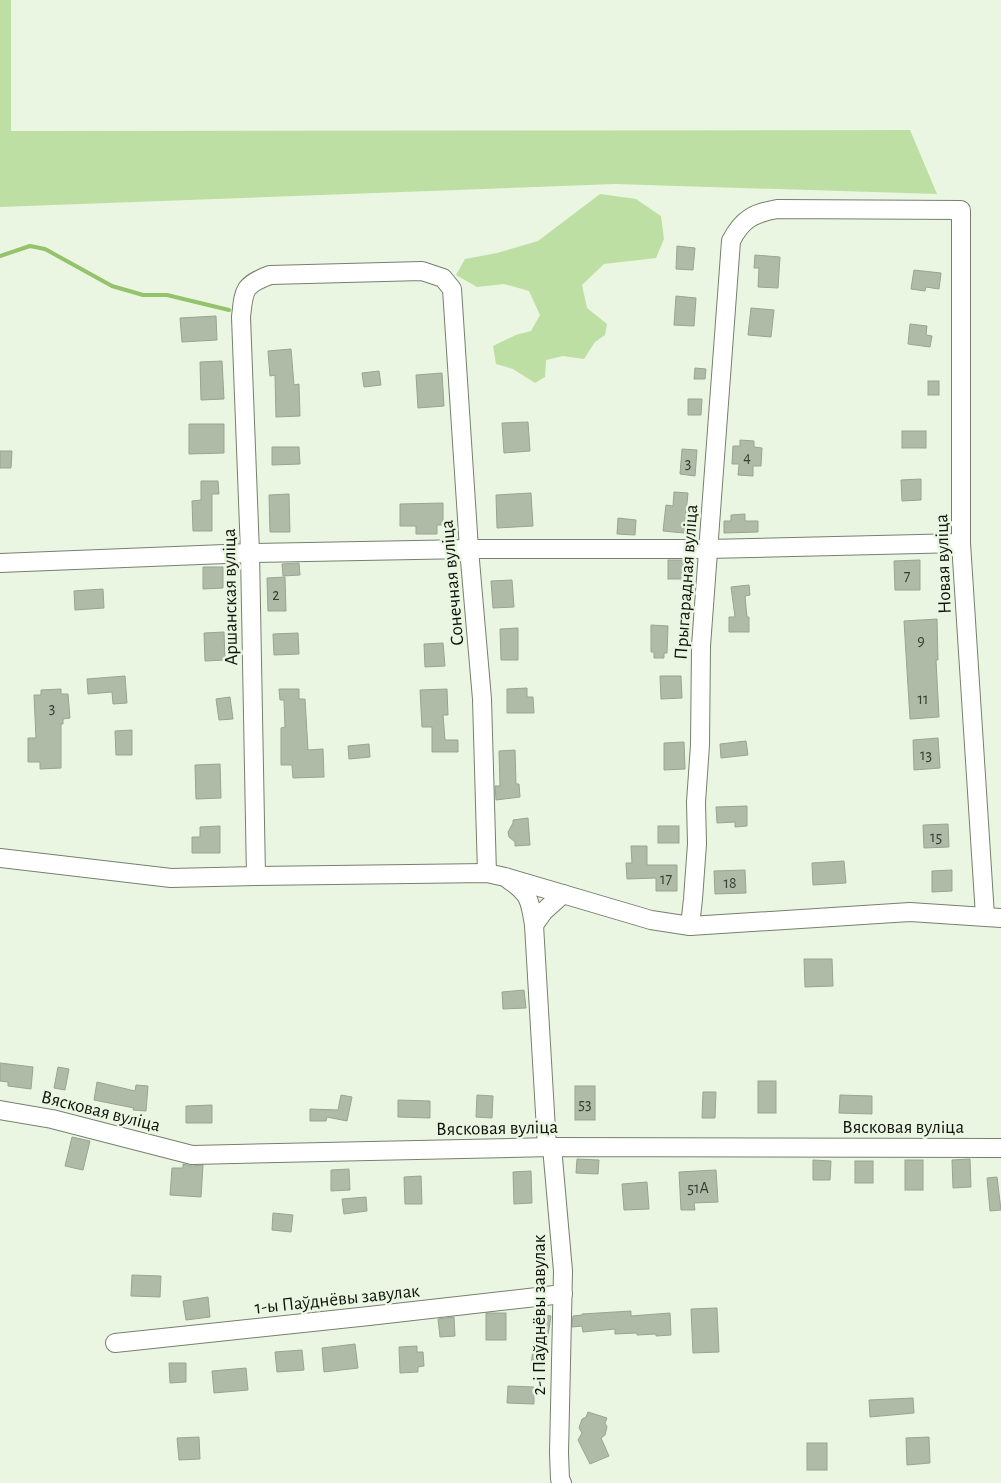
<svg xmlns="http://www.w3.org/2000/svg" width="1001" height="1483" viewBox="0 0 1001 1483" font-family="'Alegreya Sans',sans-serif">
  <rect width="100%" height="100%" fill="#eaf6e1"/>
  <g fill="#bddfa3">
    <polygon points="0,0 11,0 11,131 910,130 937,194 615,184 0,207"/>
    <polygon points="600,194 636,199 661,216 664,239 656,258 604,264 582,285 587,308 607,324 605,335 595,342 584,359 563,356 546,360 545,377 535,383 513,369 496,364 493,346 516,335 531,331 540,315 529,291 504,284 477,287 456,275 465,259 497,253 538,241"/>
  </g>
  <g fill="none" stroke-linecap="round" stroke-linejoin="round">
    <polyline stroke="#94c36c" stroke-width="4" points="0,256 30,246 45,249 112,286 143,295 167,295 229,310"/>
  </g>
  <g fill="#afbba6" stroke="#99a591">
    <polygon points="677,246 695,248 693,270 676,269"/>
    <polygon points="755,255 780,257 778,288 758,287 759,268 754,268"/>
    <polygon points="914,270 941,273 939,289 926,287 925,291 911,289"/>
    <polygon points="676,296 696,298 694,326 674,325"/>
    <polygon points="751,308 774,310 771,337 748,335"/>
    <polygon points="216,316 217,340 182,342 180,318"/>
    <polygon points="910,324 927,326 926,335 932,336 930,347 908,344"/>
    <polygon points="291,349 294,385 299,384 300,416 276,417 275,375 270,376 268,351"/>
    <polygon points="222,361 224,399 201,400 200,362"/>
    <polygon points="695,368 706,369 705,379 694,379"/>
    <polygon points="379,371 381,385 364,387 362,373"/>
    <polygon points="442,373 444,406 418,408 416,375"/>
    <rect x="928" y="381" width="11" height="14"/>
    <polygon points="688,399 702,399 701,415 688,415"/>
    <polygon points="528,422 530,451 504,453 502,423"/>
    <polygon points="189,424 224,424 224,453 189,454"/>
    <rect x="902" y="431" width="24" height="17"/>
    <polygon points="740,440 754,441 754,447 762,448 761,466 753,466 753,476 738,475 739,464 732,464 733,446 740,446"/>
    <polygon points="272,447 299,447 300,464 272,465"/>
    <polygon points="682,449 697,450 695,476 680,474"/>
    <polygon points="0,451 12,451 11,468 0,468"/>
    <polygon points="921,479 921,500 902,501 901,480"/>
    <polygon points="201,481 218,481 219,494 212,494 212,531 193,531 192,501 201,500"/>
    <polygon points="674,492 688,493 684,533 663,531 666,505 673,506"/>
    <polygon points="531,493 533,526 497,528 496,495"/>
    <polygon points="289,494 290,532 270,532 269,495"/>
    <polygon points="443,503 443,525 437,525 437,534 416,534 416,526 400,526 400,504"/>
    <polygon points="745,514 745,521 758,521 758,532 724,533 724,521 731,521 731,515"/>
    <polygon points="618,518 636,520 635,535 617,534"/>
    <rect x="668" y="560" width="19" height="19"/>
    <polygon points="920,560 920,590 895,590 894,561"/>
    <polygon points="299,563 300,575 283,576 282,564"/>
    <polygon points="203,567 223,567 223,588 203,589"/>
    <polygon points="285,577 286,611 268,611 267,578"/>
    <polygon points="512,580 514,607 493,608 491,581"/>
    <polygon points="749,585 750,595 745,596 747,617 749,617 749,632 729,632 729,617 735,617 731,587"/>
    <polygon points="103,589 104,608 75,610 74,591"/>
    <polygon points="937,619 938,660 936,660 939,717 910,719 904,621"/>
    <polygon points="651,625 668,626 667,653 664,653 664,658 654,658 654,652 651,652"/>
    <polygon points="518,628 518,660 501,660 500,629"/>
    <polygon points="224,632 225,660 205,661 204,633"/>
    <polygon points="298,633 299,654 274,655 273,634"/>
    <polygon points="443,643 445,666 425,667 424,644"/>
    <polygon points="125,676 127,703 113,704 112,692 88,694 87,679"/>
    <polygon points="660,676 681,676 682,698 661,699"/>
    <polygon points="527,688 527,697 533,697 534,713 507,713 507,689"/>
    <polygon points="61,689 61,694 68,694 70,718 63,719 63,724 61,724 61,768 40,769 40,762 28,762 28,738 36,738 34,695 41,695 41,690"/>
    <polygon points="279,689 299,689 299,699 305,699 308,750 323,749 324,777 293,778 292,765 281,765 281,728 285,727 284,700 280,700"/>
    <polygon points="447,689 448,715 443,715 445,740 458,740 458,752 432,752 432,727 422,727 420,690"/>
    <polygon points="230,697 233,719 219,720 216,699"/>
    <polygon points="132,730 132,755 116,755 115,731"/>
    <polygon points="938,738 940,768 914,770 913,740"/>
    <polygon points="746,741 748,755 721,758 720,744"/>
    <polygon points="684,742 685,769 664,770 664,743"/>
    <polygon points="369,744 370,757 349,759 348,746"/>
    <polygon points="515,750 516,784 519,784 520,797 496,800 495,786 500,786 499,751"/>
    <polygon points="220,764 221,798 196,799 195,765"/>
    <polygon points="747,806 747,826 735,827 735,822 717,823 716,807"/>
    <polygon points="528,818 530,845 515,846 515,842 509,837 508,832 513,823 513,820"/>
    <polygon points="948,824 949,847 924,848 923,825"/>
    <polygon points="220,826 220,853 192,853 192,837 200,837 200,827"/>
    <rect x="658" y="826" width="21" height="17"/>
    <polygon points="631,846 647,846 647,865 677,865 677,891 656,891 656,878 627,879 626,863 632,863"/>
    <polygon points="844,861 846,883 813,885 812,863"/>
    <polygon points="745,870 746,893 715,894 714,871"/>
    <polygon points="952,870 952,891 932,892 932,871"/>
    <polygon points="804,959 832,959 833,986 805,987"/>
    <polygon points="524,990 526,1008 503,1009 502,992"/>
    <polygon points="0,1063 33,1067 31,1089 8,1086 8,1082 0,1081"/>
    <polygon points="58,1067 69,1069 65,1090 54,1088"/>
    <rect x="758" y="1081" width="18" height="32"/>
    <polygon points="97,1082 135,1091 136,1085 148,1086 146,1111 133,1110 134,1108 94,1100"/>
    <rect x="575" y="1086" width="20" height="34"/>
    <polygon points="703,1092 716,1092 715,1118 702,1118"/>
    <polygon points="341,1095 352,1097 347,1121 327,1117 326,1121 310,1121 310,1109 338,1110"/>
    <polygon points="477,1095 493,1096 492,1118 476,1117"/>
    <polygon points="840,1095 872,1096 872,1114 839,1113"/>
    <polygon points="398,1100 430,1101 430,1118 398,1117"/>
    <polygon points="212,1105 212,1123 186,1123 186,1106"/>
    <polygon points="72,1137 90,1141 83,1170 65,1166"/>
    <polygon points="577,1159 599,1160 598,1174 576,1173"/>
    <polygon points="970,1159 971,1187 953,1188 952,1160"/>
    <polygon points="813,1160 831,1161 830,1180 813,1180"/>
    <rect x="905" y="1160" width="18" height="30"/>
    <rect x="855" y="1161" width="18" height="22"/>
    <polygon points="183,1164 192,1166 203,1165 201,1197 170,1195 172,1168 183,1168"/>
    <polygon points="349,1169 350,1190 331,1191 331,1170"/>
    <polygon points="716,1170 718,1202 694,1203 695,1210 681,1210 679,1172"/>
    <polygon points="531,1171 532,1203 514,1204 513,1172"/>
    <polygon points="421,1176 422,1204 405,1204 404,1177"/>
    <polygon points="997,1177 1001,1210 990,1211 987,1178"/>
    <polygon points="647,1182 649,1209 624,1210 622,1184"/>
    <polygon points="366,1197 367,1211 344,1214 342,1199"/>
    <polygon points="273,1213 293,1215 291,1232 272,1230"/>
    <polygon points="132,1275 161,1276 160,1297 131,1296"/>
    <polygon points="208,1297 210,1317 186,1320 183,1301"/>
    <polygon points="717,1308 719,1352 693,1353 691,1309"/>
    <polygon points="631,1311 631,1316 670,1313 671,1335 656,1336 656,1334 637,1335 637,1333 615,1334 615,1329 583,1332 582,1326 572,1327 573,1316 582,1315 582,1314"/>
    <rect x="486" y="1313" width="20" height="27"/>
    <polygon points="538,1314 551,1316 543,1367 531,1365"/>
    <polygon points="454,1317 455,1336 440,1337 438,1319"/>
    <polygon points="355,1344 358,1368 324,1372 322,1348"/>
    <polygon points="417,1346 417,1352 423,1352 424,1366 418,1367 418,1372 400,1373 399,1347"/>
    <polygon points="302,1350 304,1370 277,1372 275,1352"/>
    <polygon points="169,1363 186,1363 186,1382 170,1383"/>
    <polygon points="246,1368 248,1390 214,1393 212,1371"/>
    <polygon points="508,1386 534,1387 534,1404 507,1403"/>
    <polygon points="913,1398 914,1413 870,1417 869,1400"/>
    <polygon points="588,1412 607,1418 605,1423 607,1427 605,1435 601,1438 609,1456 590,1464 578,1440 582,1433 579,1428 582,1419 586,1417"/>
    <polygon points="199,1437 200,1459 179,1460 177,1438"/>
    <polygon points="929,1437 930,1463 907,1465 906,1438"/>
    <rect x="807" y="1443" width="20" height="27"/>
  </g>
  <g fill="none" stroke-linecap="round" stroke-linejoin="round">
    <defs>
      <g id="minor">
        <polyline points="0,563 250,553 469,549 707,549 961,543"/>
        <polyline points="0,858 171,878 256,876 487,873 505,877 651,920 690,926 910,912 1001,918"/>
        <path d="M256,876L250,553L241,317C244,290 243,285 270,275L422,271L443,278L452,289L469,549L482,699L487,873"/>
        <path d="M509,880C530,894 530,901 534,925L547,1147"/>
        <polyline points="534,925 544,911 563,894"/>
        <path d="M690,926L693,899L697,844L696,802L700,745L701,646L731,241C742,219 754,213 777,209L961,210V543L985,916"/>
        <polyline points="0,1110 52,1119 192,1155 552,1147 1001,1148"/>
        <polyline points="552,1147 563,1271 559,1453 560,1479 562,1483"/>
        <polyline points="115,1343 369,1316 563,1294"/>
      </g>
    </defs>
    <use href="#minor" stroke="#75806d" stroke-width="20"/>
    <use href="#minor" stroke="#fff" stroke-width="18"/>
  </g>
  <g text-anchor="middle" stroke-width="5" stroke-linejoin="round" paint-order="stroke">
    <g font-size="16" fill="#373d32">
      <text x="747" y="462">4</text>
      <text x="688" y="468">3</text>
      <text x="907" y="581">7</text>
      <text x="276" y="600">2</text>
      <text x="921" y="646">9</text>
      <text x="923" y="704">11</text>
      <text x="52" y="713">3</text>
      <text x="926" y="760">13</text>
      <text x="936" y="842">15</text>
      <text x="666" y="884">17</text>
      <text x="730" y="888">18</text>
      <text x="585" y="1109">53</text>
      <text x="698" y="1193">51А</text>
    </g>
    <g font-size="19" fill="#0f130b" stroke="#eaf6e1">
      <text transform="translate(942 564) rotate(-92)" y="7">Новая вуліца</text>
      <text transform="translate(685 582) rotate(-86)" y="7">Прыгарадная вуліца</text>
      <text transform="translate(451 583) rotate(-95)" y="7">Сонечная вуліца</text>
      <text transform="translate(229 597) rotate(-91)" y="7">Аршанская вуліца</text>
      <text transform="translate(101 1110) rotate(14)" y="7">Вясковая вуліца</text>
      <text x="903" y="1133">Вясковая вуліца</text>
      <text transform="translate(497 1127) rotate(-1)" y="7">Вясковая вуліца</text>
      <text transform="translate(337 1298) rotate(-6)" y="7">1-ы Паўднёвы завулак</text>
      <text transform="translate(538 1315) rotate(-90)" y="7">2-і Паўднёвы завулак</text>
    </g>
  </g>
</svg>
